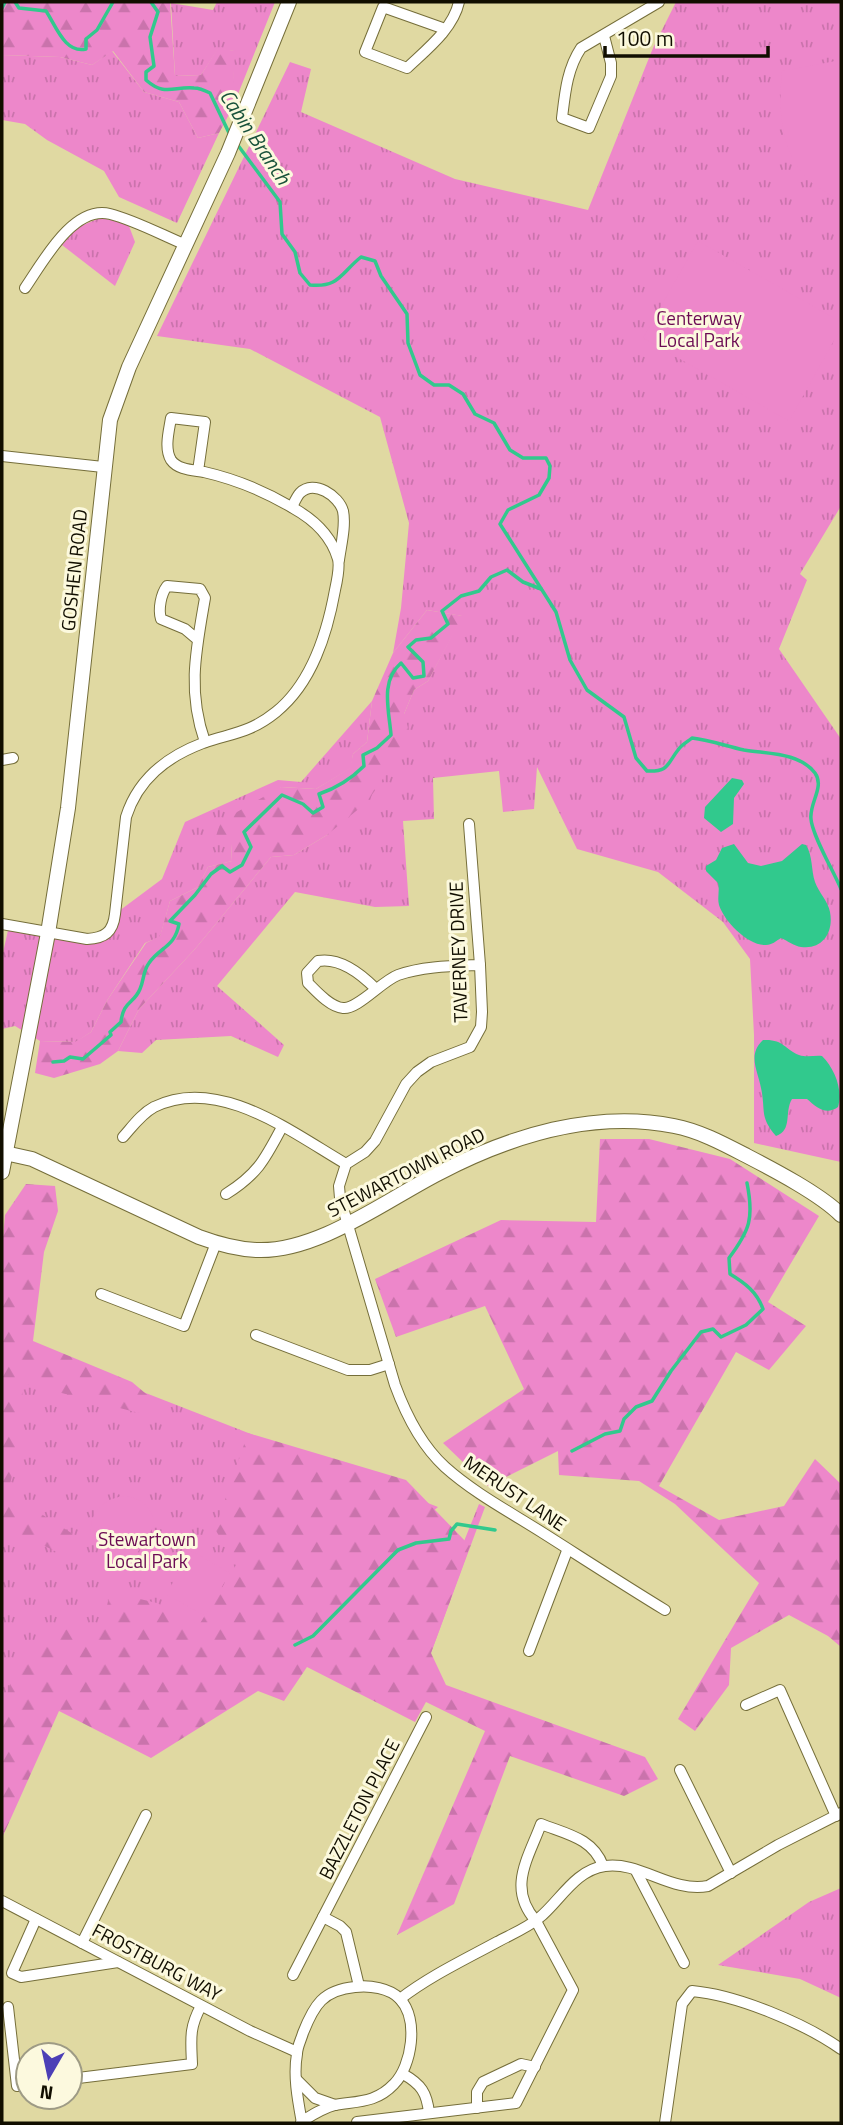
<svg xmlns="http://www.w3.org/2000/svg" width="843" height="2125" viewBox="0 0 843 2125" font-family="'Titillium Web',sans-serif">
  <defs>
    <pattern id="grass-tufts" width="24" height="20" patternUnits="userSpaceOnUse" patternTransform="scale(1.75)"><rect width="24" height="20" fill="#ed87ca"/><path d="M3 7l-1-3M5 7V3M7 7l1-3M15 17l-1-3M17 17v-4M19 17l1-3" fill="none" stroke="#ca73ac"/></pattern>
    <pattern id="forest-firs" width="22" height="20" patternUnits="userSpaceOnUse" patternTransform="scale(1.75)"><rect width="22" height="20" fill="#ed87ca"/><path d="M5 1l3.5 6h-7zM16 11l3.5 6h-7z" fill="#ca73ac"/></pattern>
  </defs>
  <rect width="100%" height="100%" fill="#e0d9a2"/>
  <g fill="url(#grass-tufts)">
    <polygon points="217,2 275,2 232,109 234,51 218,49 201,75 175,76 171,3 213,10"/>
    <polygon points="676,2 841,2 841,506 800,574 807,580 779,649 841,739 841,1162 754,1143 754,1035 750,959 723,922 658,872 577,849 537,767 534,809 503,812 499,771 433,778 434,819 403,821 409,906 375,907 295,892 217,986 284,1045 278,1057 231,1036 156,1040 142,1053 118,1051 139,1009 195,949 271,857 294,855 327,835 404,714 414,690 428,681 462,616 427,610 393,653 401,608 409,523 380,417 250,349 157,336 290,62 311,69 301,112 455,179 588,210 653,48"/>
    <polygon points="112,51 144,92 179,102 198,138 219,133 177,223 119,197 104,171 47,140 25,124 2,120 2,55 60,57 92,65"/>
    <polygon points="100,218 117,221 129,226 135,242 115,286 62,245 78,227"/>
    <polygon points="372,701 367,742 353,754 351,768 316,789 281,787 231,843 232,861 208,867 198,887 170,901 160,937 145,943 108,999 91,1032 76,1042 40,1041 15,1026 2,1029 2,957 9,926 101,938 115,914 162,879 185,822 278,780 301,782"/>
    <polygon points="2,1337 438,1507 382,1556 448,1581 479,1504 485,1507 422,1677 299,1634 19,1674 2,1728"/>
    <polygon points="841,1888 841,1998 800,1979 718,1965 809,1902"/>
  </g>
  <g fill="url(#forest-firs)">
    <polygon points="2,2 170,2 175,76 201,75 218,48 235,51 232,109 219,133 198,138 179,102 144,92 113,51 92,65 60,57 2,55"/>
    <polygon points="427,610 463,616 428,681 414,690 404,714 411,738 367,802 327,835 294,855 271,857 195,949 139,1009 118,1051 100,1064 54,1078 35,1073 40,1041 75,1042 91,1032 108,999 146,943 160,936 170,901 198,887 208,867 232,861 231,844 215,839 221,821 281,787 316,789 350,768 353,754 367,742 372,701 393,653"/>
    <polygon points="600,1139 649,1139 730,1159 819,1216 768,1302 806,1326 769,1370 736,1352 659,1486 719,1520 784,1506 815,1459 841,1484 841,1647 828,1636 789,1615 731,1648 729,1685 695,1731 678,1719 759,1583 675,1504 639,1481 559,1475 558,1451 488,1486 443,1443 524,1389 485,1306 396,1337 375,1279 501,1220 596,1222"/>
    <path d="M26,1184L55,1186L58,1211L44,1252L33,1341L132,1382L158,1404L139,1413L23,1383C22,1421 17,1456 8,1493L84,1541L73,1560L2,1525V1249L5,1215Z"/>
    <polygon points="248,1433 406,1480 470,1546 431,1653 446,1685 645,1757 658,1779 624,1796 510,1756 454,1904 397,1935 485,1731 426,1702 415,1722 307,1667 284,1701 258,1691 151,1758 59,1711 2,1838 2,1712 17,1660 49,1632 103,1624 110,1592 157,1603 199,1625 236,1565 215,1529"/>
  </g>
  <g fill="#ed87ca">
    <path d="M841,60V200C833,196 824,192 817,187C780,159 778,113 782,71Z"/>
    <polygon points="698,241 841,322 841,328 789,421 643,338"/>
    <path d="M125,1496C142,1498 151,1507 155,1524L133,1560L91,1534C89,1512 104,1498 125,1496Z"/>
    <polygon points="192,1551 230,1573 205,1616 166,1594"/>
  </g>
  <g fill="#31c98d">
    <polygon points="732,778 742,780 744,784 734,798 733,824 721,832 704,818 705,807"/>
    <path d="M734,844L748,863L761,866L782,861L802,844L806,845C813,856 811,870 815,882C819,893 828,901 830,912C834,933 822,950 801,947C794,946 788,941 781,938C776,941 772,945 766,945C748,946 724,921 719,905C717,897 720,891 718,883L706,871V866L716,860L722,848Z"/>
    <path d="M763,1040C784,1039 784,1049 799,1055C807,1058 815,1055 822,1056C835,1069 843,1090 838,1107C826,1116 816,1107 807,1099H792C784,1112 793,1130 776,1136C759,1116 766,1111 761,1088C758,1071 747,1055 763,1040Z"/>
  </g>
  <g fill="none" stroke-linecap="round" stroke-linejoin="round">
    <g stroke="#31c98d" stroke-width="3.5">
      <path d="M15,2L19,8L46,11C56,26 65,54 86,49V39L97,30L113,2"/>
      <path d="M151,2L158,12L150,37L154,66L146,72V80C165,97 174,86 194,88C199,88 206,91 210,93L230,135"/>
      <polyline points="2,8 5,2"/>
      <path d="M237,144L280,202L282,234L295,252L300,273L310,285C339,288 341,273 361,257L375,261L381,276L407,314L408,343L420,375L434,385H449L463,394L475,414L494,423L510,450L523,458H546L550,466L549,478L539,495L508,510L500,524L556,612L570,660L587,690L624,717L636,758L647,771C669,772 667,764 678,750C681,745 687,742 692,738C710,740 726,746 744,750C767,754 799,752 815,773C825,787 809,803 811,819C812,835 834,872 841,889"/>
      <path d="M53,1062L64,1061L70,1057L83,1059L111,1035L110,1032L121,1022C123,1001 134,1004 140,989C144,980 143,971 149,963C160,947 175,947 179,924L170,921L195,895L211,874L222,866L230,872L242,865L251,847L244,832L282,795L303,804L313,813L323,807L319,794C337,788 350,780 364,766L363,755L377,748L391,735C389,710 380,681 401,663L413,678L424,676L423,662L408,647L416,640L431,638L448,624L442,611L461,596L479,591L491,577L507,570L523,582L541,589"/>
      <path d="M572,1451L605,1434L620,1431L624,1419L636,1407L652,1401L671,1371L701,1332L713,1329L721,1337L746,1325L763,1309C757,1292 745,1283 730,1274L729,1258C750,1230 754,1218 747,1183"/>
      <polyline points="295,1645 313,1636 398,1550 416,1543 449,1539 451,1531 457,1524 495,1530"/>
    </g>
    <defs>
      <g id="minor">
        <path d="M445,29L383,7L365,52L407,68C427,49 453,29 459,2"/>
        <path d="M604,36L611,63V76L589,128L562,118C565,93 567,69 581,48L659,2"/>
        <path d="M25,288C43,262 73,205 110,214C134,220 162,235 186,245"/>
        <polyline points="2,456 103,467"/>
        <path d="M292,507C294,503 297,496 300,493C314,479 339,496 343,511C346,526 341,545 339,560"/>
        <path d="M198,640L185,629L161,619C158,609 161,594 167,586L200,589L205,598C196,650 187,691 205,742"/>
        <polyline points="2,760 13,758"/>
        <path d="M469,824L480,965L482,1012L481,1027L470,1047L431,1062L417,1072L406,1084L375,1141L365,1152L346,1164L339,1186L340,1198L395,1385C406,1415 421,1445 445,1467C474,1493 510,1512 543,1533C584,1559 624,1585 665,1610"/>
        <path d="M2,924L87,939C105,938 113,932 115,914L126,817C138,779 166,757 203,743C232,733 250,733 276,712C312,683 327,634 335,590C337,581 340,567 338,559C331,535 313,519 293,508C266,492 235,479 204,472C193,470 178,470 171,460C164,448 169,431 171,418L205,422L198,471"/>
        <path d="M375,988C360,973 340,957 318,961L307,973L308,983C316,991 330,1007 343,1008C357,1010 382,981 398,975C423,966 453,966 480,965"/>
        <path d="M123,1137C132,1127 141,1114 154,1107C218,1075 291,1132 346,1164"/>
        <path d="M226,1194C258,1174 265,1159 282,1127"/>
        <polyline points="101,1294 184,1326 216,1243"/>
        <polyline points="256,1335 348,1370 370,1370 389,1364"/>
        <polyline points="529,1651 567,1551"/>
        <polyline points="746,1705 780,1690 836,1816"/>
        <polyline points="680,1770 731,1873"/>
        <polyline points="636,1871 684,1963"/>
        <polyline points="2,1901 250,2031 297,2052"/>
        <polyline points="36,1919 12,1973 21,1977 118,1962"/>
        <polyline points="82,1943 146,1815"/>
        <polyline points="293,1975 323,1917"/>
        <polyline points="359,1986 346,1932 340,1926 323,1917 426,1717"/>
        <path d="M400,1999C430,1976 464,1960 497,1942C510,1935 527,1928 539,1918C560,1901 575,1870 605,1866C640,1861 671,1893 708,1886L778,1845L841,1813"/>
        <polyline points="8,2007 17,2086 28,2084"/>
        <path d="M403,2074C421,2084 427,2093 429,2113"/>
        <path d="M70,2079L192,2064C191,2039 189,2028 201,2006"/>
        <polyline points="296,2079 315,2098 335,2105"/>
        <polyline points="477,2108 477,2092 483,2082 521,2064 535,2067"/>
        <path d="M301,2122C312,2115 323,2108 335,2105C358,2101 376,2103 394,2084C412,2066 419,2019 400,1999C390,1988 369,1985 355,1987C323,1990 314,2005 303,2033C301,2040 297,2047 297,2054C293,2076 298,2101 302,2123"/>
        <path d="M357,2122L516,2103L573,1990L536,1921C507,1888 528,1859 541,1824C566,1834 593,1838 603,1866"/>
        <path d="M665,2123L682,2004L692,1991C737,1995 804,2023 841,2049"/>
      </g>
      <g id="tertiary">
        <path d="M5,1153L32,1159L199,1237C218,1244 236,1249 256,1250C317,1253 386,1200 439,1173C510,1136 594,1110 674,1126C700,1131 724,1144 747,1156C774,1170 820,1194 841,1215"/>
        <polyline points="2,1172 48,933 68,808 110,420 129,367 228,153 289,2"/>
      </g>
    </defs>
    <use href="#minor" stroke="#756e3a" stroke-width="12"/>
    <use href="#tertiary" stroke="#756e3a" stroke-width="16"/>
    <use href="#minor" stroke="#fff" stroke-width="10"/>
    <use href="#tertiary" stroke="#fff" stroke-width="14"/>
  </g>
  <g text-anchor="middle" stroke-width="6" stroke-linejoin="round" paint-order="stroke">
    <g font-size="19" fill="#6b0b53" stroke="#fcf9de">
      <text x="699" y="325">Centerway<tspan x="699" dy="22">Local Park</tspan></text>
      <text x="147" y="1546">Stewartown<tspan x="147" dy="22">Local Park</tspan></text>
    </g>
    <g font-size="19" fill="#110e00" stroke="#fcf9de">
      <text transform="translate(74 570) rotate(-84)" y="7">GOSHEN ROAD</text>
      <text transform="translate(458 952) rotate(-92)" y="7">TAVERNEY DRIVE</text>
      <text transform="translate(406 1172) rotate(-27)" y="7">STEWARTOWN ROAD</text>
      <text transform="translate(515 1493) rotate(34)" y="7">MERUST LANE</text>
      <text transform="translate(359 1809) rotate(-63)" y="7">BAZZLETON PLACE</text>
      <text transform="translate(157 1962) rotate(28)" y="7">FROSTBURG WAY</text>
    </g>
    <g font-size="21" font-style="italic" fill="#19523a" stroke="#fcf9de">
      <text transform="translate(255 137) rotate(56)" y="7">Cabin Branch</text>
    </g>
  </g>
  <rect width="843" height="2125" fill="none" stroke="#110e00" stroke-width="7"/>
  <g transform="translate(49 2076) rotate(189)"><circle r="33" fill="#fcf9de" stroke="#9e9b85" stroke-width="2"/>
  <path d="M0-5L12 26L0 18L-12 26Z" fill="#4c3fb6"/>
  <text y="-10" font-size="19" font-weight="bold" text-anchor="middle" fill="#110e00">N</text>
  </g>
  <path d="M605 46v10h163v-10" fill="none" stroke="#110e00" stroke-width="3.5"/>
  <text x="616" y="46" font-size="21" fill="#110e00" stroke="#fcf9de" stroke-width="5" paint-order="stroke">100 m</text>
</svg>
